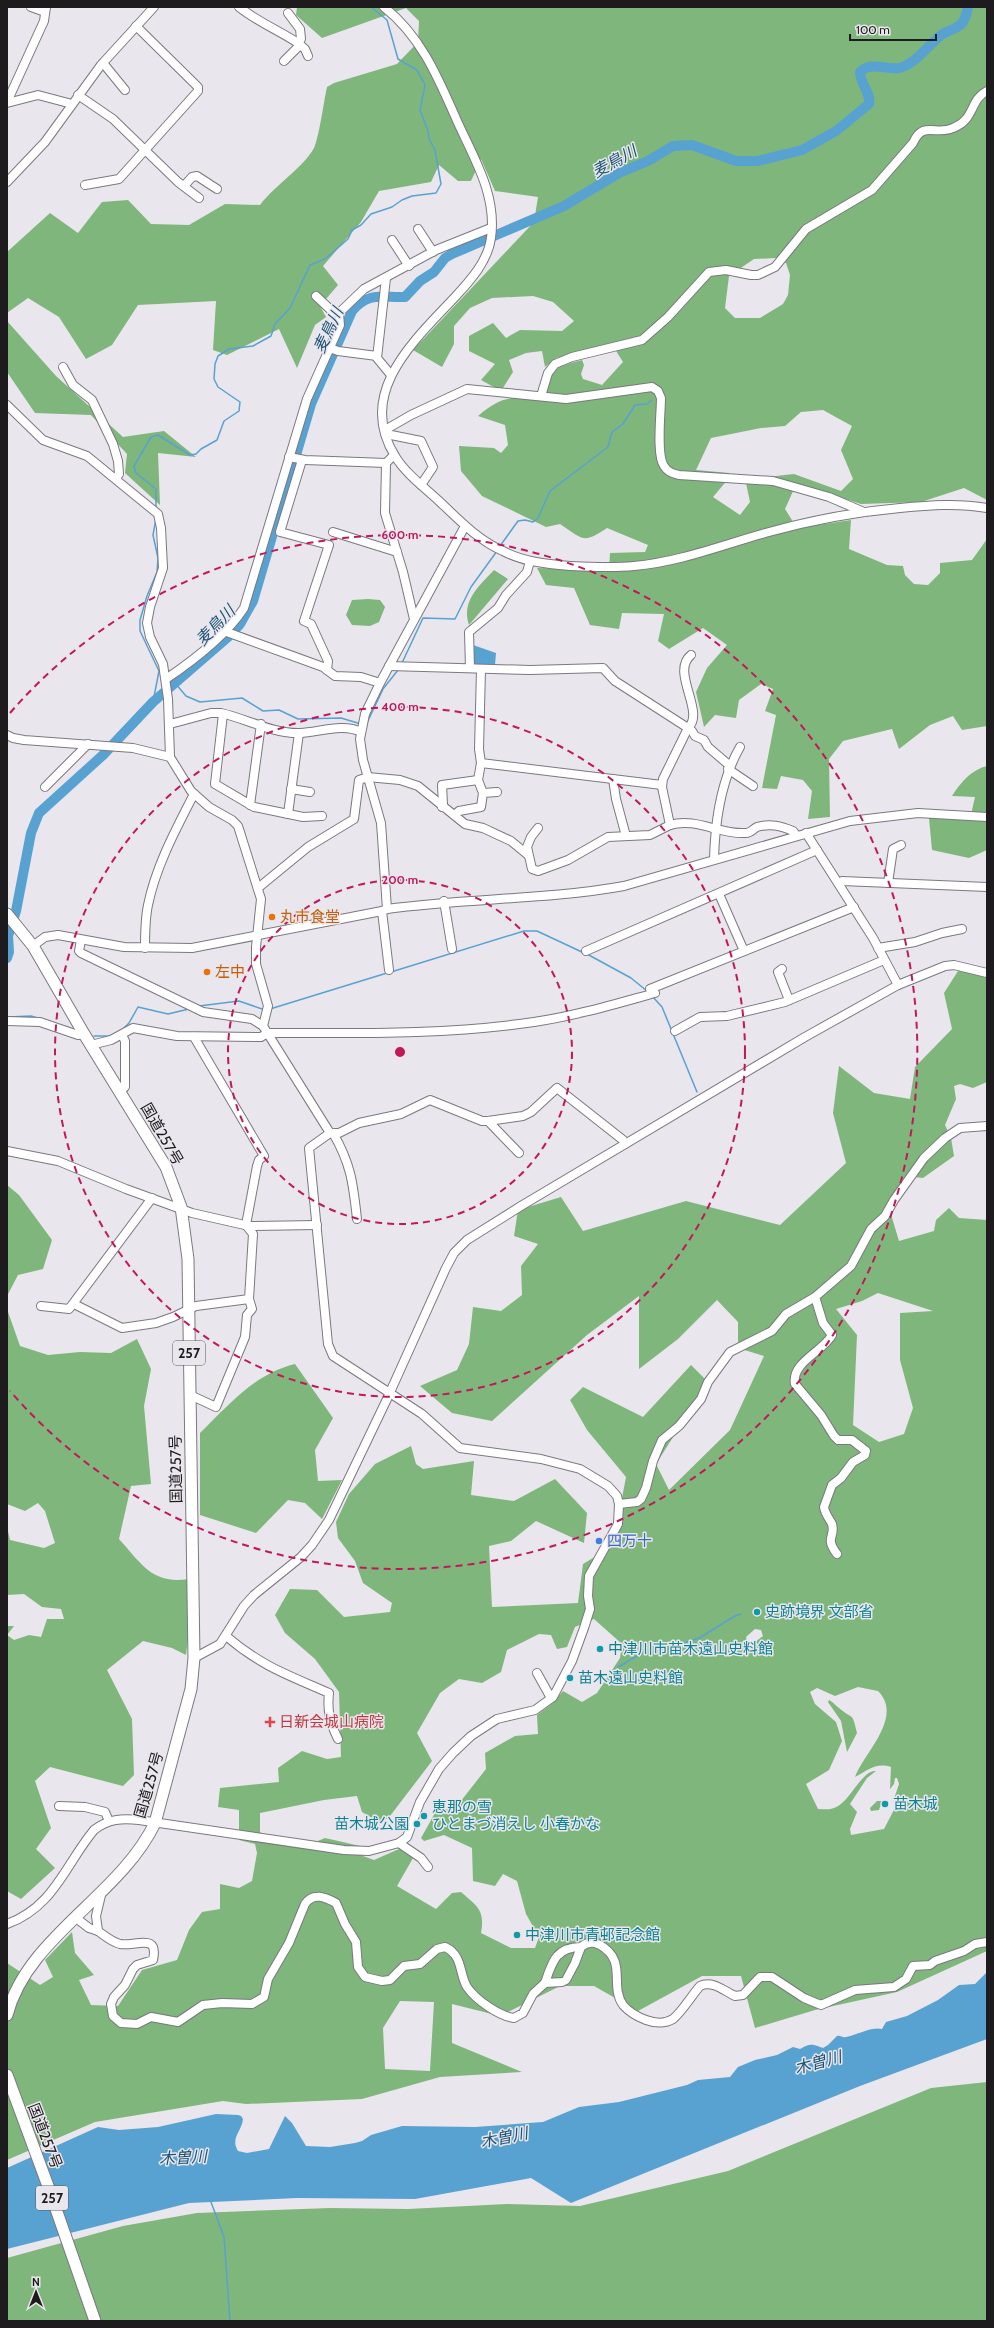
<svg xmlns="http://www.w3.org/2000/svg" width="994" height="2328" viewBox="0 0 994 2328" font-family="Cabin,'Noto Sans JP',sans-serif">
  <rect width="100%" height="100%" fill="#eae6ed"/>
  <g fill="#7eb67c" fill-rule="evenodd">
    <path d="M297,7H987V500L964,488L921,502L861,504L798,484L767,477L794,474L841,491L853,479L841,450L852,426L823,410L801,412L785,426L761,428L711,438L696,470L729,473V478L713,497L740,515L750,502L746,483L764,480L794,489L785,509L797,528L851,520L849,549L887,565L903,566L905,575L914,584L928,585L940,573V563L972,560L987,539V726L962,730L953,716L930,725L899,749L892,729L843,741L829,759L830,817L808,819L812,791L803,780L781,776L777,789L762,788L776,715L765,711L773,689L761,684L739,700L736,718L715,715L704,727L696,692L707,668L727,645L703,628L669,649L658,641L664,614L622,613L619,629L590,625L574,588L546,585L537,568L609,570L610,553L645,552L648,545L607,528C583,544 584,540 560,524L546,527L482,496L461,471L459,446L494,448L501,453L508,445L505,425L478,416C503,395 512,397 544,399C553,368 550,368 582,360L584,365L581,374L583,379L602,385L623,362L611,343L556,358L545,367L542,351L526,353L509,360L513,372L501,391L481,380L495,364L469,351V336L493,323L506,338L520,330L562,331L574,321L553,302L533,296L492,298L470,308L454,326V344L442,367L413,350L534,222L538,197L495,191L481,159L471,181H458L439,165L431,182L379,191L361,222L323,266L338,285L320,306L326,317L315,325L297,368L279,329L227,355L213,350L216,301L138,305L112,345L86,359L59,317L28,298L7,313V252L50,213L78,233L102,202L128,200L151,224L189,225L225,204L260,205C275,185 303,168 314,148C319,138 324,100 327,87L334,83L397,64L418,42L419,21L406,8L322,38L296,15ZM776,258L786,263L790,275L788,295L783,304L760,318H735L725,308L729,276L754,259Z"/>
    <polygon points="7,321 56,376 123,437 164,431 196,457 158,453 160,505 125,473 127,454 91,415 35,413 7,372"/>
    <path d="M494,570L508,579L469,625C461,601 479,586 494,570Z"/>
    <polygon points="368,599 380,600 385,607 379,622 370,626 352,625 346,615 352,600"/>
    <path d="M987,766V850L969,858L932,850L929,818L970,819L975,797L952,796C961,782 971,770 987,766Z"/>
    <path d="M958,971L987,973V1082L973,1088L960,1084L954,1086L956,1099L945,1125L951,1138L954,1156L923,1178L905,1176L889,1208L899,1241L934,1231L936,1220L949,1208L959,1218L987,1220V1951L897,1992L815,2010L755,2028L741,1976H702L638,2011L594,1986H560L500,2016L452,2004V2043L522,2072L440,2077L362,2099L246,2104L223,2101L95,2122L7,2160V1963L40,1985L53,1977L45,1960L72,1932L75,1953L94,1975L79,1980L91,2005L118,2006L142,1970L177,1960L189,1930L202,1912L220,1909V1884L239,1888L252,1881L257,1853L255,1844L239,1840V1810L218,1807L220,1788L279,1782L278,1768L302,1751L327,1759L341,1757L339,1692L315,1659L285,1633L275,1615L290,1589L317,1590L344,1617L390,1612L392,1603L363,1583L355,1561L338,1538L336,1522L349,1494L375,1464L411,1446L416,1464L423,1469L474,1461L471,1495L514,1501L555,1479L587,1513L584,1543L536,1521L511,1541L489,1546L492,1607L578,1603L583,1564L613,1546L626,1477L587,1430L570,1400L583,1387L643,1417L691,1365L708,1382L656,1464L669,1490L730,1430L764,1356L738,1348V1322L717,1300L678,1339L639,1369V1296L587,1335L492,1421L452,1413L420,1386L457,1370L469,1344L473,1307L501,1311L522,1295L521,1266L538,1244L514,1236L518,1210L561,1197L583,1231L686,1201L780,1225L846,1163L833,1113L839,1066L874,1093L910,1099L915,1067L952,1029L944,993ZM878,1293L933,1311L900,1313V1360L913,1408L904,1434L879,1442L853,1425L857,1335L836,1309L862,1301ZM594,1619L622,1644L620,1658L597,1693L582,1702L563,1691L553,1703L537,1715L538,1734L515,1736L485,1753L486,1769L457,1806L435,1813L421,1838L424,1841L444,1835L472,1848L473,1881L495,1886L503,1874L517,1881L526,1914L539,1937L535,1948H511L481,1933C485,1910 478,1907 461,1892L452,1893L436,1909L397,1886L413,1858L399,1849L374,1860L363,1856L360,1846L325,1838L301,1848L274,1844L260,1832V1813L324,1800L357,1796L362,1812L381,1823L390,1816L432,1761L417,1733L440,1693L459,1679L482,1683L501,1672L507,1650L539,1634L551,1635L557,1649L567,1647L575,1627ZM755,1629L761,1630L763,1636L751,1645L748,1644L746,1637ZM858,1687L878,1691C904,1717 864,1753 855,1777C868,1770 876,1762 891,1767L890,1789L894,1784L895,1778H897L899,1784L894,1799L896,1806L884,1829L851,1835L850,1829L857,1812L850,1804L867,1778L876,1771C862,1769 849,1804 834,1808C830,1810 823,1809 818,1809L806,1784L829,1770L842,1741L836,1722L815,1704L810,1692L817,1688L835,1696ZM400,2001L434,2002L430,2071L385,2069L383,2028Z"/>
    <polygon points="7,1185 19,1195 52,1240 43,1269 18,1275 7,1296"/>
    <path d="M7,1309L20,1346L48,1355L80,1352L111,1353L137,1339L151,1369L144,1406L151,1484L131,1486L119,1539C141,1563 152,1585 189,1579L190,1620L186,1655L172,1648L143,1641L107,1670L132,1719L134,1775L123,1786L50,1767L35,1781L51,1828L36,1849L55,1868L21,1899L7,1891V1626H14L7,1635L14,1640L29,1635L41,1637L47,1619H64L61,1609L42,1607L24,1594L7,1595V1527L10,1540L44,1548L55,1543L45,1511L38,1503L25,1511L7,1504Z"/>
    <path d="M295,1364L333,1418L315,1450L318,1481L342,1480L322,1519L305,1503L288,1500L256,1533L200,1515V1433C229,1405 254,1374 295,1364Z"/>
    <path d="M829,1700C833,1702 836,1706 839,1708C853,1720 852,1711 857,1733L847,1752L841,1721L828,1702Z"/>
    <polygon points="877,1801 882,1801 879,1810 871,1811 870,1808"/>
    <polygon points="987,2082 987,2321 7,2321 7,2258 123,2226 197,2213 330,2208 408,2209 507,2204 580,2206 728,2171 931,2088"/>
  </g>
  <g fill="#58a2d1">
    <polygon points="473,645 496,653 495,665 475,666 472,663"/>
    <path d="M987,1972V2039L860,2086L571,2203L531,2178L415,2199L297,2198L189,2203L7,2249V2168L98,2127L119,2130L158,2127L216,2114L238,2115L241,2116L243,2119C242,2131 230,2138 238,2151L247,2153L269,2149L285,2116L292,2123L306,2146L330,2147L355,2143L362,2141L371,2135L402,2126L475,2127L543,2122L579,2107L619,2102L687,2085L698,2080L730,2077L738,2067L755,2060L777,2055L793,2047L800,2049C811,2043 812,2044 823,2048L828,2045L837,2036C841,2035 842,2038 846,2037C856,2035 873,2026 882,2029L886,2022L907,2016L938,2000L959,1985L975,1984Z"/>
  </g>
  <g fill="none" stroke-linecap="round" stroke-linejoin="round">
    <g stroke="#58a2d1" stroke-width="1.5">
      <polyline points="156,509 156,489 136,473 134,466 151,437 158,435 190,455 196,454 201,449 217,440 224,421 239,411 240,402 218,387 214,379 215,364 218,356 229,349 253,346 271,336 275,324 290,308 310,265 325,259 348,239 352,230 361,225 371,214 392,207 402,200 412,196 436,193 441,184 435,150 429,139 428,131 420,110 425,85 417,70 398,59 387,20 371,7"/>
      <polyline points="500,546 518,521 525,520 533,522 538,518 550,491 608,447 612,432 623,424 635,405 647,404 652,400"/>
      <polyline points="402,663 423,618 455,619 471,587 497,551"/>
      <polyline points="175,683 186,696 200,702 242,698 263,711 279,710 298,719 341,718 361,724"/>
      <polyline points="153,702 159,671 140,631 140,620 147,596 157,572 158,558 153,535 156,519"/>
      <polyline points="366,725 383,689 398,670"/>
      <polyline points="587,954 631,978 647,991"/>
      <polyline points="391,972 524,931 537,931 584,953"/>
      <polyline points="652,996 662,1007 697,1092"/>
      <polyline points="199,1006 239,1001 265,1010"/>
      <polyline points="270,1009 387,973"/>
      <polyline points="8,1017 31,1016 70,1028"/>
      <polyline points="123,1029 129,1023 138,1007 168,1014 189,1009"/>
      <polyline points="94,1036 111,1036"/>
      <polyline points="618,1667 642,1653 667,1649 699,1638 735,1616 741,1614"/>
      <polyline points="211,2202 224,2237 230,2321"/>
    </g>
    <path stroke="#58a2d1" stroke-width="10" d="M7,958L9,952L8,936L16,911L31,833L39,813L103,755L153,702L228,637L240,624L253,601L311,404L352,311C369,291 382,298 405,297L420,281L434,272L445,258L452,254L564,206L619,173L648,161L673,146L692,145L736,161H758L802,150L836,131L869,104C871,92 860,84 860,72C871,61 886,70 899,68C916,64 927,46 940,36C947,30 957,30 963,22C966,17 967,12 968,7"/>
    <defs>
      <g id="minor">
        <polyline points="31,7 45,12"/>
        <path d="M239,7C258,22 278,30 298,43V47L284,61"/>
        <path d="M384,7C422,37 439,80 458,123C475,160 497,196 491,238C488,261 470,281 455,297C416,339 355,392 395,456C405,473 424,487 439,501C459,520 478,540 503,551C524,562 547,564 570,566C592,567 613,568 634,566C680,562 725,544 769,532C812,520 856,512 900,508C930,505 958,503 987,508"/>
        <polyline points="288,13 300,29 301,39 298,43 305,49 308,56"/>
        <polyline points="103,63 125,90"/>
        <polyline points="78,95 113,119 178,182 199,198"/>
        <polyline points="7,102 44,21 46,7"/>
        <polyline points="7,103 38,95 72,104"/>
        <polyline points="7,182 45,142 101,65 154,7"/>
        <polyline points="85,185 119,179 198,91 198,87 136,26"/>
        <polyline points="184,186 192,177 197,176 217,189"/>
        <polyline points="418,229 433,252"/>
        <polyline points="392,240 409,266"/>
        <polyline points="386,278 377,358 391,375"/>
        <polyline points="339,313 364,289 436,250 491,228"/>
        <polyline points="330,348 338,351 377,356"/>
        <polyline points="63,367 73,385 92,400 113,444 118,461 119,474 116,478"/>
        <path d="M541,396L548,373L555,364L572,357L642,340L668,317L709,272L726,270L751,275H758L775,267L806,229L872,190L913,143C923,120 936,136 953,128C976,119 969,100 987,91"/>
        <polyline points="7,405 43,440 87,456 158,514 161,528 163,568 150,607 147,623 150,637 163,664 168,699 170,757 191,791 209,807 232,820 238,826 261,899 256,947 256,964 268,1006 263,1026 330,1133"/>
        <path d="M385,430L411,415L467,389L566,399L652,387L658,391L661,398C661,413 656,455 664,466C667,471 673,474 679,475L773,481L829,497L864,512"/>
        <polyline points="386,434 421,441 433,467 421,485"/>
        <polyline points="394,455 386,463 385,513 403,572 414,619"/>
        <polyline points="289,457 305,460 386,463"/>
        <polyline points="302,460 280,532 329,545 304,621 311,624 328,661 327,670"/>
        <polyline points="333,532 397,552"/>
        <polyline points="224,631 323,667 335,676 361,677 380,683"/>
        <path d="M691,655C670,672 706,712 688,728L692,731L695,736L704,740L708,747L729,765"/>
        <path d="M389,666L530,670L603,668L615,681L688,728L663,779L662,787L670,825C696,817 720,835 746,833C751,833 753,829 757,827C770,823 781,826 793,831L796,835"/>
        <polyline points="470,668 469,632 498,608 506,595 527,572 530,561"/>
        <polyline points="481,669 479,749 481,763 662,785"/>
        <path d="M166,679C194,660 226,636 244,608L307,399L340,325L339,314L333,312L316,296"/>
        <polyline points="223,714 215,784 254,807 303,817 322,816"/>
        <path d="M170,724L211,713H221C247,719 274,734 300,733C320,732 343,723 361,732"/>
        <polyline points="7,735 13,738 24,740 133,748 170,757"/>
        <polyline points="481,763 478,780 483,793"/>
        <polyline points="728,769 753,786"/>
        <polyline points="613,779 616,799 626,836"/>
        <polyline points="45,787 88,744"/>
        <polyline points="291,789 310,792"/>
        <polyline points="250,805 261,724"/>
        <polyline points="442,807 443,805 442,785 478,780"/>
        <polyline points="288,814 299,733"/>
        <polyline points="454,815 459,811 481,807 483,793 497,792"/>
        <polyline points="538,828 531,837 527,847 532,869 538,871 568,860 608,837 650,835 670,825"/>
        <polyline points="806,833 873,938 898,985"/>
        <path d="M714,859C715,822 721,780 740,747"/>
        <polyline points="839,883 842,881 987,887"/>
        <polyline points="888,883 893,849 901,845"/>
        <polyline points="258,888 308,847 354,819 359,780 368,777 378,778 400,780 418,786 465,824 483,828 511,841 528,855"/>
        <polyline points="719,894 744,951"/>
        <polyline points="444,901 452,949"/>
        <polyline points="387,909 381,823 363,760 360,739 365,714 380,683 465,526"/>
        <polyline points="382,911 389,970"/>
        <polyline points="81,940 79,951 81,953 203,1012 252,1019 263,1026"/>
        <path d="M33,946L45,937L58,935L124,947L192,948L382,911L387,909C465,898 547,900 624,886L850,821L918,813L987,817"/>
        <path d="M145,948C145,934 145,919 148,905C156,866 176,829 194,794"/>
        <polyline points="878,948 915,942 942,933 962,929"/>
        <polyline points="586,951 817,850"/>
        <polyline points="782,969 778,972 789,1000"/>
        <polyline points="650,989 854,907"/>
        <polyline points="7,1021 40,1022 78,1035 84,1034"/>
        <polyline points="675,1031 700,1017 727,1016 785,1002 884,960"/>
        <path d="M91,1045L111,1040L133,1028L177,1036L261,1037L267,1033C355,1033 446,1035 534,1022C575,1016 615,1004 655,993"/>
        <polyline points="120,1091 125,1087 125,1041 122,1035"/>
        <polyline points="488,1121 519,1153"/>
        <path d="M333,1133C351,1164 353,1183 357,1219"/>
        <polyline points="7,1151 58,1161 126,1189 192,1213 249,1226 317,1225"/>
        <path d="M815,1297L823,1323L832,1335C824,1351 791,1362 795,1384L821,1415L834,1436L838,1440H852L866,1451L865,1455L853,1462L841,1478L832,1485L824,1507C825,1514 829,1518 832,1524C836,1537 824,1537 837,1554"/>
        <polyline points="74,1304 122,1328 156,1323 173,1317 196,1306 249,1299 253,1234 246,1225 257,1166 259,1160 264,1156 194,1037"/>
        <polyline points="41,1306 69,1309 152,1198"/>
        <polyline points="190,1395 216,1407 245,1337 247,1315 252,1309 249,1299"/>
        <polyline points="619,1504 637,1502 641,1499 646,1488 653,1461 662,1440 679,1426 701,1399 708,1382 730,1352 772,1331 786,1314 815,1297 851,1266 871,1229 885,1216 894,1200 924,1158 945,1138 960,1128 987,1126"/>
        <path d="M226,1636C261,1666 288,1675 329,1693C327,1711 330,1723 338,1739"/>
        <polyline points="194,1658 220,1644 244,1606 254,1595 301,1557 312,1545 329,1520 387,1399 446,1268 454,1253 467,1240 521,1206 805,1037 898,985 945,966 954,965 987,973"/>
        <polyline points="537,1673 551,1698"/>
        <polyline points="59,1806 85,1807 105,1812 109,1821"/>
        <polyline points="399,1843 421,1858 428,1867"/>
        <path d="M102,1891L96,1916L98,1931C105,1936 112,1942 120,1944C135,1947 159,1932 153,1960L137,1965L133,1969L125,1985L114,1997L111,2004L113,2016L121,2023L137,2024L151,2017L178,2022L203,2005L222,2003L252,2004L264,1997L268,1979L289,1943L305,1904C313,1892 325,1897 336,1903L345,1924L356,1942L358,1967L365,1977L382,1981L390,1980L404,1966L420,1964L437,1949L445,1947C463,1955 459,1974 467,1987C476,2000 499,2016 514,2018L523,2013L533,1994L545,1983L562,1982L566,1980L575,1963L581,1947C587,1942 593,1941 600,1945C628,1961 609,1985 623,2005C629,2012 638,2017 646,2020C654,2023 665,2024 673,2019C682,2012 692,1995 700,1986C713,1980 724,1991 735,1996L743,1995L760,1977H772L804,1998L821,2005L855,1990L894,1987L906,1979L913,1966L930,1965L935,1961L964,1951L975,1944L987,1942"/>
        <polyline points="76,1918 89,1928 98,1931"/>
        <path d="M7,1924C54,1907 65,1865 94,1830C108,1819 122,1818 139,1820L344,1850L369,1851L399,1843L407,1837L420,1802L439,1769L453,1753L471,1736L497,1719L535,1710L553,1697L572,1661L584,1628L590,1609L588,1596L589,1576L618,1524L619,1504L617,1496L608,1486L580,1469L541,1459L460,1448L422,1414L333,1356L328,1344L309,1148L330,1133H339L359,1123L401,1114L430,1100L482,1121H488L523,1116L531,1112L557,1088L623,1140L625,1144"/>
        <path d="M545,1983C552,1962 556,1947 581,1947"/>
      </g>
      <g id="highway">
        <path d="M7,914L33,946L84,1034L166,1167L181,1207L188,1259L194,1658L191,1689L155,1823C120,1896 27,1937 7,2015"/>
        <polyline points="7,2075 48,2186 95,2321"/>
      </g>
    </defs>
    <use href="#minor" stroke="#7b787f" stroke-width="10"/>
    <use href="#highway" stroke="#7b787f" stroke-width="13"/>
    <use href="#minor" stroke="#fff" stroke-width="8"/>
    <use href="#highway" stroke="#fff" stroke-width="11"/>
  </g>
  <g fill="none" stroke="#c2185b" stroke-width="2" stroke-dasharray="7 5">
    <circle cx="400" cy="1052" r="172"/>
    <circle cx="400" cy="1052" r="345"/>
    <path d="M10 713A517 517 0 1 1 10 1391"/>
  </g>
  <g fill="#e8710a" stroke="#eae6ed" stroke-width="1.5">
    <circle cx="272" cy="917" r="4"/>
    <circle cx="207" cy="972" r="4"/>
  </g>
  <circle fill="#3f7fe0" stroke="#eae6ed" stroke-width="1.5" cx="599" cy="1541" r="4"/>
  <g fill="#0f9aa8" stroke="#eae6ed" stroke-width="1.5">
    <circle cx="757" cy="1612" r="4"/>
    <circle cx="600" cy="1649" r="4"/>
    <circle cx="570" cy="1678" r="4"/>
    <circle cx="885" cy="1804" r="4"/>
    <circle cx="424" cy="1816" r="4"/>
    <circle cx="417" cy="1824" r="4"/>
    <circle cx="517" cy="1935" r="4"/>
  </g>
  <path fill="#e0444e" stroke="#eae6ed" stroke-width="1.5" d="M268 1716h4v4h4v4h-4v4h-4v-4h-4v-4h4z"/>
  <g text-anchor="middle" stroke-width="3" stroke-linejoin="round" paint-order="stroke">
    <g fill="#eae6ed" stroke="#5a585c" stroke-width="1">
      <rect x="173" y="1341" width="32" height="24" rx="3"/>
      <rect x="36" y="2186" width="32" height="24" rx="3"/>
    </g>
    <g font-size="14" font-weight="bold" fill="#1d1b1e">
      <text x="189" y="1358">257</text>
      <text x="52" y="2203">257</text>
    </g>
    <g font-size="15" fill="#c56008" stroke="#eae6ed" text-anchor="start">
      <text x="280" y="922">丸市食堂</text>
      <text x="215" y="977">左中</text>
    </g>
    <g font-size="15" fill="#1d1b1e" stroke="#eae6ed">
      <text transform="translate(162 1134) rotate(60)" y="5">国道257号</text>
      <text transform="translate(176 1469) rotate(-91)" y="5">国道257号</text>
      <text transform="translate(149 1785) rotate(-74)" y="5">国道257号</text>
      <text transform="translate(45 2136) rotate(69)" y="5">国道257号</text>
    </g>
    <g font-size="15" fill="#366cbe" stroke="#eae6ed" text-anchor="start">
      <text x="607" y="1546">四万十</text>
    </g>
    <g font-size="15" fill="#0d838f" stroke="#eae6ed" text-anchor="start">
      <text x="765" y="1617">史跡境界 文部省</text>
      <text x="608" y="1654">中津川市苗木遠山史料館</text>
      <text x="578" y="1683">苗木遠山史料館</text>
      <text x="893" y="1809">苗木城</text>
      <text x="432" y="1812">恵那の雪<tspan x="432" dy="17">ひとまづ消えし 小春かな</tspan></text>
      <text x="409" y="1829" text-anchor="end">苗木城公園</text>
      <text x="525" y="1940">中津川市青邨記念館</text>
    </g>
    <g font-size="15" fill="#be3a42" stroke="#eae6ed" text-anchor="start">
      <text x="279" y="1727">日新会城山病院</text>
    </g>
    <g font-size="16" font-style="italic" fill="#1b5373" stroke="#eae6ed">
      <text transform="translate(614 161) rotate(-29)" y="6">麦鳥川</text>
      <text transform="translate(328 330) rotate(-65)" y="6">麦鳥川</text>
      <text transform="translate(215 625) rotate(-46)" y="6">麦鳥川</text>
      <text transform="translate(818 2062) rotate(-15)" y="6">木曽川</text>
      <text transform="translate(504 2137) rotate(-11)" y="6">木曽川</text>
      <text transform="translate(183 2157) rotate(-3)" y="6">木曽川</text>
    </g>
  </g>
  <circle cx="400" cy="1052" r="6" fill="#c2185b" stroke="#eae6ed" stroke-width="2"/>
  <g font-size="12" text-anchor="middle" font-weight="bold" fill="#c2185b" stroke="#eae6ed" stroke-width="3" stroke-linejoin="round" paint-order="stroke">
    <text x="400" y="539">600 m</text>
    <text x="400" y="711">400 m</text>
    <text x="400" y="884">200 m</text>
  </g>
  <rect width="994" height="2328" fill="none" stroke="#1d1b1e" stroke-width="16"/>
  <g transform="translate(36 2292)" stroke="#eae6ed" stroke-width="3" paint-order="stroke">
  <path d="M0-3L7 15L0 10L-7 15Z" fill="#1d1b1e"/>
  <text y="-6" font-size="11" font-weight="bold" text-anchor="middle" fill="#1d1b1e">N</text>
  </g>
  <path d="M850 34v6h86v-6" fill="none" stroke="#1d1b1e" stroke-width="2"/>
  <text x="856" y="34" font-size="12" fill="#1d1b1e" stroke="#eae6ed" stroke-width="3" paint-order="stroke">100 m</text>
</svg>
